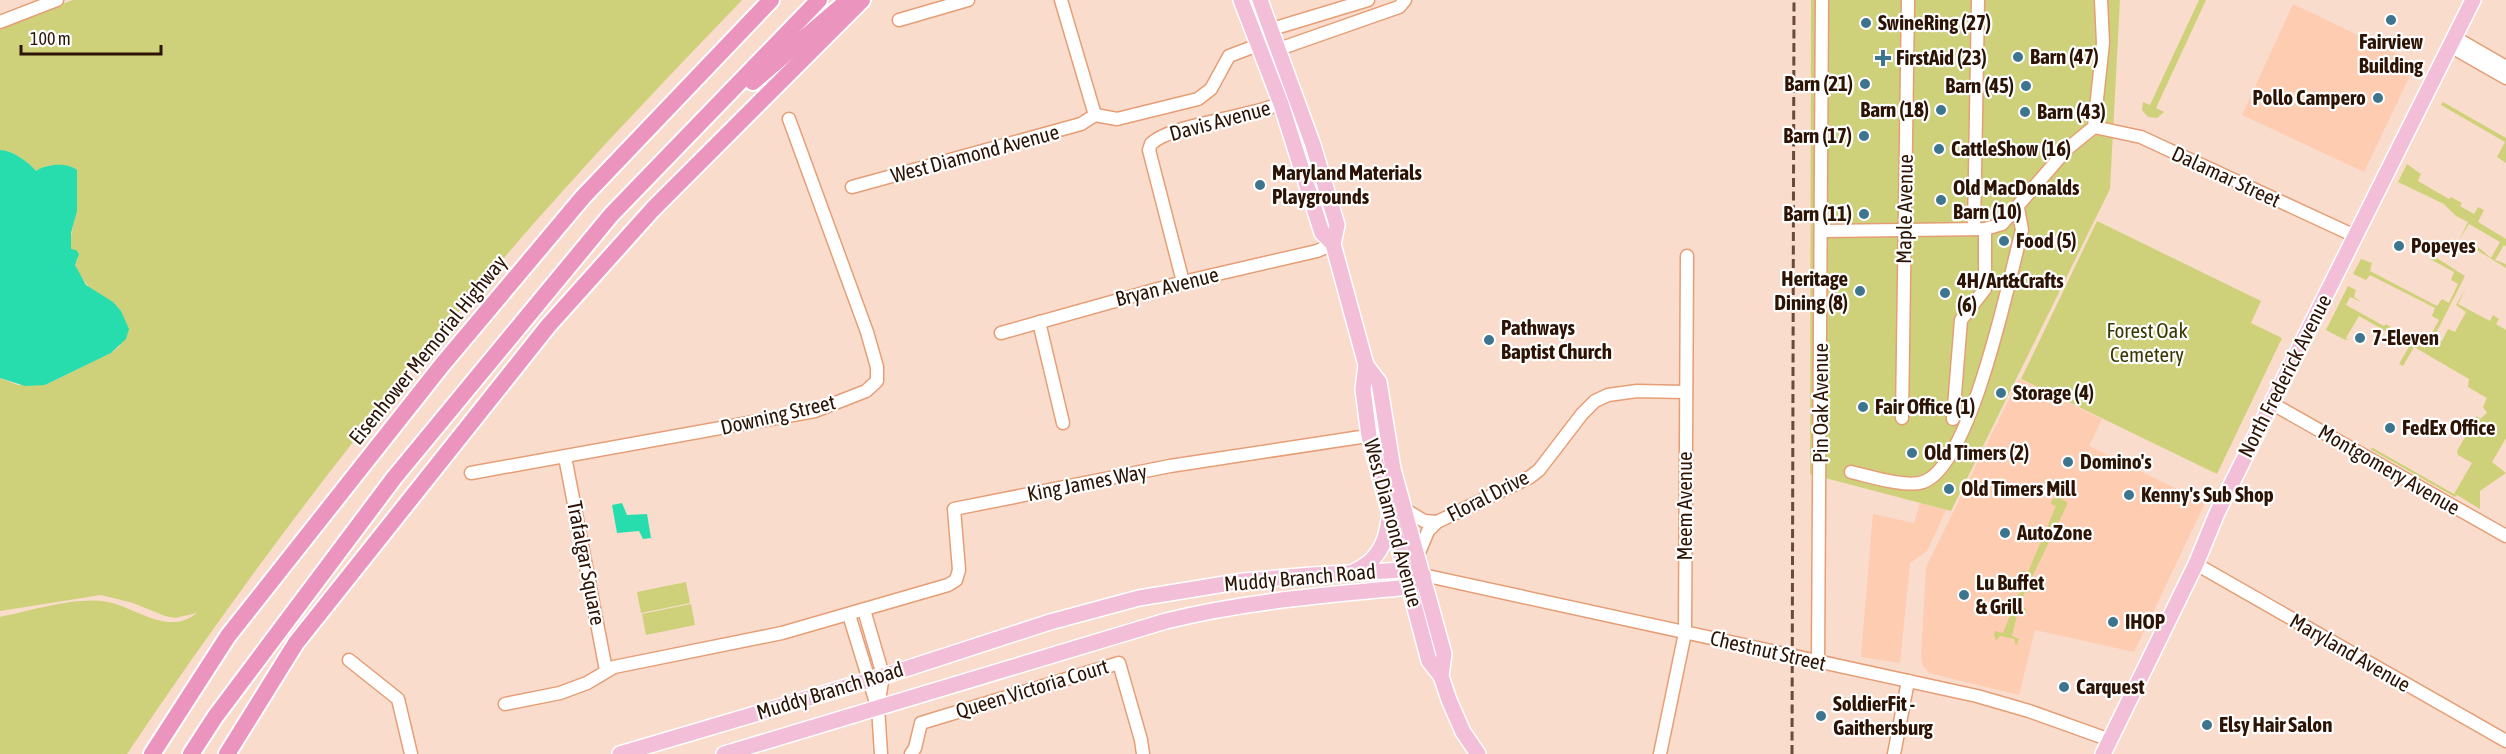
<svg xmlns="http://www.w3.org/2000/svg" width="2506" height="754" viewBox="0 0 2506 754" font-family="'Asap Condensed',sans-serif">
  <rect width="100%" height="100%" fill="#fadccc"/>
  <g fill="#fdccb1">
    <polygon points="2293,4 2416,63 2364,172 2242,115"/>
    <polygon points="2019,379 2102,419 2089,446 2205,503 2134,652 2035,630 2019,695 1929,673 1923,666 1921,656 1926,567"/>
    <polygon points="1920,503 1946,510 1927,551 1910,563 1900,663 1861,657 1873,514 1914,523"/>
  </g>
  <g fill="#ced179">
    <path d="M73,0H742C672,73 602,146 535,222C388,391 251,568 127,754H0V617C30,611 71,598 101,601C134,604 166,638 197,613L175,618L165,616L133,603L101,595L0,611V378L18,385H45L111,353L120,346L89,287L78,273L75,263L78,259L71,249L70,241L75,217V168C64,163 45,164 36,171C29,162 12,150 0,150V28Z"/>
    <polygon points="1811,0 2120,0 2110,189 1951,511 1810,474"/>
    <polygon points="2199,0 2206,0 2156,108 2164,112 2157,118 2148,117 2142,110 2143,102 2150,105"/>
    <polygon points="2443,102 2506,138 2506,163 2497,157 2505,142 2441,105"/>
    <polygon points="2407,164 2421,174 2418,181 2449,199 2451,197 2462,203 2460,206 2474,214 2478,207 2484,210 2478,222 2506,239 2506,246 2504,245 2495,260 2506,264 2506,268 2477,250 2478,247 2491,258 2500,242 2469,224 2459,240 2468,222 2456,216 2444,204 2398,182"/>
    <polygon points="2097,221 2261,301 2251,323 2282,338 2217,474 2021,379"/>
    <polygon points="2432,255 2465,276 2434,337 2442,341 2448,329 2455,332 2466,312 2456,305 2466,288 2458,304 2490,321 2493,315 2499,319 2496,324 2506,330 2506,438 2492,462 2506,473 2480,491 2480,509 2457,495 2455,497 2370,449 2373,448 2454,494 2472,463 2458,455 2457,451 2477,416 2480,419 2487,413 2483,407 2487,398 2468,387 2469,379 2414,347 2403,366 2399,364 2410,345 2359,316 2346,338 2349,340 2343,339 2326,330 2348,286 2356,290 2354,297 2362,302 2350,297 2346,305 2384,326 2386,324 2391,327 2390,330 2417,345 2421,339 2427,342 2439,320 2432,316 2435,308 2370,275 2366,280 2353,274 2361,259 2372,263 2370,271 2437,306 2442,299 2449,303 2458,284 2451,280 2454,272 2430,259"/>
    <polygon points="2057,497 2067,502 2067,505 2032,577 2022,575 2021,571 2028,572 2056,506 2051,504 2051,501"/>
    <polygon points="686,582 690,603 641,613 637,592"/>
    <polygon points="2018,585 2030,592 2024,593 2021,606 2026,609 2026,611 2018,611 2012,636 2019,639 2016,646 2014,639 2000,636 1996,641 1994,635 1995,631 2003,633 2020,591 2014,588"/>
    <polygon points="691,604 695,625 646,635 642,614"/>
  </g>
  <g fill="#27ddae">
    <path d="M0,150C12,150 29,162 36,171C46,164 67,162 77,170V211L71,233V249L76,250L79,254L75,265L86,285L113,302L121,311L129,329L126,339L111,353L45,385L25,386L0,378Z"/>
    <polygon points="622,503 627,515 647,514 651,538 643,539 639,531 617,533 612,505"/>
  </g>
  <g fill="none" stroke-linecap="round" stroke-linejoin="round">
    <defs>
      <g id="minor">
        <polyline points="1061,0 1095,115 1117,119 1198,99 1211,89 1229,56 1258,45 1272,29 1368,0"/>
        <polyline points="899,20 968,0"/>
        <polyline points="0,22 57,0"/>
        <polyline points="2454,37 2506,67"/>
        <polyline points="2450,46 2506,78"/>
        <polyline points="1271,48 1279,49 1399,7 1405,0"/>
        <polyline points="2094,127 2141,137 2355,236"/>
        <polyline points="852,187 1081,124 1095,115"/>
        <polyline points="1974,229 1978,0"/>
        <polyline points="1822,231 1985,229 2002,224 2067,149 2094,127 2103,43 2101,0"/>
        <path d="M1183,282L1149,150L1151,144C1170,124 1255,117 1287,101"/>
        <polyline points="1039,322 1063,423"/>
        <polyline points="1001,333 1183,282 1317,251 1333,244"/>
        <polyline points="2271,403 2506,536"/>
        <polyline points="1902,418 1908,0"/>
        <polyline points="1953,419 1961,320 1985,289 1985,229"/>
        <polyline points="565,457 606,670"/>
        <path d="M1851,472C1869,476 1906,488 1923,482C1971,466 2009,280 2022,230L2018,208"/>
        <polyline points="471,473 815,411 866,391 877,381 877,367 867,332 789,119"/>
        <polyline points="1404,509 1424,521 1437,522"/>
        <polyline points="1418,555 1428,531 1437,522 1530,477 1539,470 1582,414 1595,401 1608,395 1637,391 1684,392"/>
        <polyline points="2196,564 2506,741"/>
        <polyline points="1423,575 1977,696 2029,711 2110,740"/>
        <polyline points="864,610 883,675 878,707 881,754"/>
        <polyline points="849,615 877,706"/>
        <polyline points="349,660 398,699 411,754"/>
        <polyline points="1818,663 1822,0"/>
        <polyline points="505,704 560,693 587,683 614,667 782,633 948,585 956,580 959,570 954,509 1170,466 1387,433"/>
        <polyline points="911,754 915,748 921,723 1119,663 1141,740 1143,754"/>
        <polyline points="1660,754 1685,633 1687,256"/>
        <polyline points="1894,754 1908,681"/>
      </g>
      <g id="major">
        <polyline points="1241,0 1281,104 1322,233 1333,244"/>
        <polyline points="1260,0 1313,145 1337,225 1333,244 1366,365 1363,389 1369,436 1429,661 1441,676"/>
        <polyline points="1366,365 1379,382 1393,469 1444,654 1441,676 1449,700 1463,732 1478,754"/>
        <path d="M1353,572C1377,562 1386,544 1389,519"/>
        <polyline points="620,754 890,674 1050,622 1139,598 1243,581 1311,575 1404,570 1423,575"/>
        <path d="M724,754L1166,621C1246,601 1327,595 1409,587L1423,575"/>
        <polyline points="2103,754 2196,564 2217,513 2473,0"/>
      </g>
      <g id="highway">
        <polyline points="753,82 845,3"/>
        <polyline points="152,754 228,636 442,365 583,197 771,0"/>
        <polyline points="191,754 215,717 394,478 611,215 819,0"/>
        <polyline points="227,754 296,643 548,326 653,209 862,0"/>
      </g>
    </defs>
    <use href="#minor" stroke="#e59e76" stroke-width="15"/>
    <use href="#major" stroke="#fff" stroke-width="18"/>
    <use href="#highway" stroke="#fff" stroke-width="20"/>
    <use href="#minor" stroke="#fff" stroke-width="12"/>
    <use href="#major" stroke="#f3bfd8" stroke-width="15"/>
    <use href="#highway" stroke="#eb94be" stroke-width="16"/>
    <polyline stroke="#674b3c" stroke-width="3" stroke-dasharray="9 4.5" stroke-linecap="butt" points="1792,754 1794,0"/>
  </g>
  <g fill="#3d758f" stroke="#fff" stroke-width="2">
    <circle cx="2391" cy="20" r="6"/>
    <circle cx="1866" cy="23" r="6"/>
    <circle cx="2018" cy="57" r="6"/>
    <path d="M1880 49h6v6h6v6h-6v6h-6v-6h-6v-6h6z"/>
    <circle cx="1865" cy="84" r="6"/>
    <circle cx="2026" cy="86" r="6"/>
    <circle cx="2378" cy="98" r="6"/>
    <circle cx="1941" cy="110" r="6"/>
    <circle cx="2025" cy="112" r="6"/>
    <circle cx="1864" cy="136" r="6"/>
    <circle cx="1939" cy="149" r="6"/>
    <circle cx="1260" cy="185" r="6"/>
    <circle cx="1941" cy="200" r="6"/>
    <circle cx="1864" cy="214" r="6"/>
    <circle cx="2004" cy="241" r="6"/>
    <circle cx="2399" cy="246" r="6"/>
    <circle cx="1860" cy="291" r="6"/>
    <circle cx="1945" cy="293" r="6"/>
    <circle cx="2360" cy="338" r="6"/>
    <circle cx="1489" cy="340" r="6"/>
    <circle cx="2001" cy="393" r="6"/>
    <circle cx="1863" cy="407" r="6"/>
    <circle cx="2390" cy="428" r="6"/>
    <circle cx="1912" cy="453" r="6"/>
    <circle cx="2068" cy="462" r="6"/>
    <circle cx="1949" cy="489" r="6"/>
    <circle cx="2129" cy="495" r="6"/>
    <circle cx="2005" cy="533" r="6"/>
    <circle cx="1964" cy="595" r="6"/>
    <circle cx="2113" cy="622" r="6"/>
    <circle cx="2064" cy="687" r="6"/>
    <circle cx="1821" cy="716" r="6"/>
    <circle cx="2207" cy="725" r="6"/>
  </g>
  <g text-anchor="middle" stroke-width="4.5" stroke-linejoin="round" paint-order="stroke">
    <g font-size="21" font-weight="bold" fill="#2d1304" stroke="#fff" text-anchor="start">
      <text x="1878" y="30">SwineRing (27)</text>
      <text x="2391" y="49" text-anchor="middle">Fairview<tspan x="2391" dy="24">Building</tspan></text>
      <text x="2030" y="64">Barn (47)</text>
      <text x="1896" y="65">FirstAid (23)</text>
      <text x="1853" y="91" text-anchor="end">Barn (21)</text>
      <text x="2014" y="93" text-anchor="end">Barn (45)</text>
      <text x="2366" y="105" text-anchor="end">Pollo Campero</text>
      <text x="1929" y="117" text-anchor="end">Barn (18)</text>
      <text x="2037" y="119">Barn (43)</text>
      <text x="1852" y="143" text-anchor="end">Barn (17)</text>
      <text x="1951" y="156">CattleShow (16)</text>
      <text x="1272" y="180">Maryland Materials<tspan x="1272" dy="24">Playgrounds</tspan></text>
      <text x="1953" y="195">Old MacDonalds<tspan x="1953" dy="24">Barn (10)</tspan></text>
      <text x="1852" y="221" text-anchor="end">Barn (11)</text>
      <text x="2016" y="248">Food (5)</text>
      <text x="2411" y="253">Popeyes</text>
      <text x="1848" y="286" text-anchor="end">Heritage<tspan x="1848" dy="24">Dining (8)</tspan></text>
      <text x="1957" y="288">4H/Art&amp;Crafts<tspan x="1957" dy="24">(6)</tspan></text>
      <text x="1501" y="335">Pathways<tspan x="1501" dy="24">Baptist Church</tspan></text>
      <text x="2372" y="345">7-Eleven</text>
      <text x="2013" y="400">Storage (4)</text>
      <text x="1875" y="414">Fair Office (1)</text>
      <text x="2402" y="435">FedEx Office</text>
      <text x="1924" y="460">Old Timers (2)</text>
      <text x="2080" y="469">Domino's</text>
      <text x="1961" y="496">Old Timers Mill</text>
      <text x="2141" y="502">Kenny's Sub Shop</text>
      <text x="2017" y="540">AutoZone</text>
      <text x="1976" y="590">Lu Buffet<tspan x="1976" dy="24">&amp; Grill</tspan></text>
      <text x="2125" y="629">IHOP</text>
      <text x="2076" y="694">Carquest</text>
      <text x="1833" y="711">SoldierFit -<tspan x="1833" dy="24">Gaithersburg</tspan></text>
      <text x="2219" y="732">Elsy Hair Salon</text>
    </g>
    <g font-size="21" fill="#2d1304" stroke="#fff">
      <text transform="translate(1220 121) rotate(-15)" y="7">Davis Avenue</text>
      <text transform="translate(975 154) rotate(-15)" y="7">West Diamond Avenue</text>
      <text transform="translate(2226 177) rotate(25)" y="7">Dalamar Street</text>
      <text transform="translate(1905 209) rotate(-89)" y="7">Maple Avenue</text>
      <text transform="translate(1167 287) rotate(-14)" y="7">Bryan Avenue</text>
      <text transform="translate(428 350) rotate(-51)" y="7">Eisenhower Memorial Highway</text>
      <text transform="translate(2285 376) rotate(-63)" y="7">North Frederick Avenue</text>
      <text transform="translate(1821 403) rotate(-90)" y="7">Pin Oak Avenue</text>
      <text transform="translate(778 415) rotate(-13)" y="7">Downing Street</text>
      <text transform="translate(2389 470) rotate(30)" y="7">Montgomery Avenue</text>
      <text transform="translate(1087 483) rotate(-11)" y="7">King James Way</text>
      <text transform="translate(1488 496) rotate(-27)" y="7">Floral Drive</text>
      <text transform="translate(1685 506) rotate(-90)" y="7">Meem Avenue</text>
      <text transform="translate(1393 523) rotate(75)" y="7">West Diamond Avenue</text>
      <text transform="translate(586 563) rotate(79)" y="7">Trafalgar Square</text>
      <text transform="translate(1300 578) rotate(-5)" y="7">Muddy Branch Road</text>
      <text transform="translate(1768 651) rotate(13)" y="7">Chestnut Street</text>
      <text transform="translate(2350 653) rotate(30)" y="7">Maryland Avenue</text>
      <text transform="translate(1032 689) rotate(-17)" y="7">Queen Victoria Court</text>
      <text transform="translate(830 691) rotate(-17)" y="7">Muddy Branch Road</text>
    </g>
    <g font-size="21" fill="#383800" stroke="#fff">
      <text x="2147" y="338">Forest Oak<tspan x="2147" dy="24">Cemetery</tspan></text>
    </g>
  </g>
  <path d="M21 45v9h140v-9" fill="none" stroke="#2d1304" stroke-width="3"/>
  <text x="30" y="45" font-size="18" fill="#2d1304" stroke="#ffffff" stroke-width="4.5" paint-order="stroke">100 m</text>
</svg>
